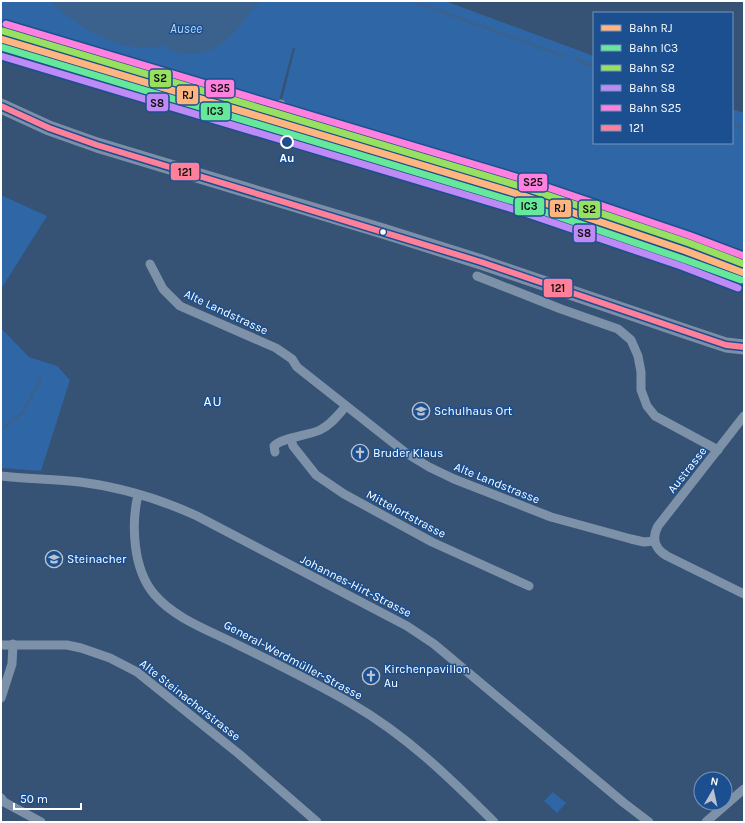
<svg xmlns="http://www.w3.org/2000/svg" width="745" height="823" viewBox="0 0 745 823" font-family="Karla,sans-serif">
  <rect width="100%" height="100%" fill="#365274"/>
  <g fill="#2f66a5">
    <polygon points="1,1 445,1 594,56 594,143 732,143 732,109 744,113 744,262 693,242 289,116 281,104 295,48 293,48 279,100 276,100 272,112 11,35 12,26 1,23"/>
    <polygon points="1,195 47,216 1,289"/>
    <polygon points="1,328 29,357 57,366 70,380 41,471 1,468"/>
    <polygon points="553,792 566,803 557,813 544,801"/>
  </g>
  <path fill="#3b618d" d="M50,1H262C252,7 247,17 240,26C220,50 197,61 167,49L164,45C122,56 79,28 50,1Z"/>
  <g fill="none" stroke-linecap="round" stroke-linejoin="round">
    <g stroke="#3b618d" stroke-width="2.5">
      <polyline points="412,1 564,56"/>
      <polyline points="576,59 594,67"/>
      <polyline points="732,124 744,129"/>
      <polyline points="1,430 23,412 41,378"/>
    </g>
    <g stroke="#7d92a8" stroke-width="9">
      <path d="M281,104L284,111L289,116C352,132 413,152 475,171C566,198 656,227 744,262"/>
      <polyline points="150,264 163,289 180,306 276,348 292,359 297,367 406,453 429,467 454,479 551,517 631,539 644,542 654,541"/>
      <polyline points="477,276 561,309 618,329 631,340 638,356 641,372 641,390 647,406 655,416 718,450"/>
      <path d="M744,416L658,526C651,539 655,549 667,556L744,594"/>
      <polyline points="291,439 293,446 316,475 344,494 432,542 529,586"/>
      <path d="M275,452L274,446C283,437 307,436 320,430C331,425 338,415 346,406"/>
      <path d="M1,476C27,479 54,479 80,482C120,487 160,499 197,516L407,626L434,644L624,803L649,822"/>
      <path d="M138,495C131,525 133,569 154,594C174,618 208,630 236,644C275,663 314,682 352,704C406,735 450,778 494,822"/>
      <polyline points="1,645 67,645 81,648 110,658 137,672 239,754 317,822"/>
      <polyline points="1,698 12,664 13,644"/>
      <polyline points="1,798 4,802 41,822"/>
      <polyline points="706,822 744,789"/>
    </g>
    <polyline stroke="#7d8ea7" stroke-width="15" points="1,106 49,128 97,145 386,232 481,262 690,333 726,345 744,347"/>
    <defs>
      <polyline id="bus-1" points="1,106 49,128 97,145 481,262 726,345 744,347"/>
    </defs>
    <use href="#bus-1" stroke="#1b4f8f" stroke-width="9"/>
    <use href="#bus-1" stroke="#ff8098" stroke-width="6"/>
    <defs>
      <polyline id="rail-1" points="1,39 521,195 686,251 744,273"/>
      <polyline id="rail-2" points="1,47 519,203 683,259 741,280"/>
      <polyline id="rail-3" points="3,31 523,187 689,243 744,264"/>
      <polyline id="rail-4" points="1,56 516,210 681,266 738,288"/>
      <polyline id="rail-5" points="6,24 526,180 691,236 744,256"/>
    </defs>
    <use href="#rail-1" stroke="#1b4f8f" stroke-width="10"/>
    <use href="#rail-2" stroke="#1b4f8f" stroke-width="10"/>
    <use href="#rail-3" stroke="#1b4f8f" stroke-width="10"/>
    <use href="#rail-4" stroke="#1b4f8f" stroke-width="10"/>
    <use href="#rail-5" stroke="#1b4f8f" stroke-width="10"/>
    <use href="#rail-1" stroke="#ffb580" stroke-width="7"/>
    <use href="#rail-2" stroke="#66e89b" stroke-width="7"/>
    <use href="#rail-3" stroke="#98e060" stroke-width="7"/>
    <use href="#rail-4" stroke="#be8af5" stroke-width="7"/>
    <use href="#rail-5" stroke="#ff80df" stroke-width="7"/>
  </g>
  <defs>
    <symbol id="school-ring" viewBox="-11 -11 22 22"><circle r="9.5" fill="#1b4f8f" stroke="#b9c2ce" stroke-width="1.5"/><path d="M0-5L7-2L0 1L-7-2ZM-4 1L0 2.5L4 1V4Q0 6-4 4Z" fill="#b9c2ce"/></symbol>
    <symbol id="church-ring" viewBox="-11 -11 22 22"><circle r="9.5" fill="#1b4f8f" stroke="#b9c2ce" stroke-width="1.5"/><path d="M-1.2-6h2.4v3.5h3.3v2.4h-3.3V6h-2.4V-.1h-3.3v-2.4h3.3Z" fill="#b9c2ce"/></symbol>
  </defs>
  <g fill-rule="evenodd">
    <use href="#school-ring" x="411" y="401" width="20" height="20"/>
    <use href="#church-ring" x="350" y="443" width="20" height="20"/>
    <use href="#school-ring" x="44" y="549" width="20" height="20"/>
    <use href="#church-ring" x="361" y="666" width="20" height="20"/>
  </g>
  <circle fill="#1b4f8f" stroke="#fff" stroke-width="2" cx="287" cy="142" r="6"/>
  <circle fill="#fff" stroke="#1b4f8f" stroke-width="1.5" cx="383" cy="232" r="3.5"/>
  <g text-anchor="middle" stroke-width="3" stroke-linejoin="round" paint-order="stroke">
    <g font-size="12" font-weight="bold" fill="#fff" stroke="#1b4f8f">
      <text x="287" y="162">Au</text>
    </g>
    <g font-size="12" fill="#fff" stroke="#1b4f8f">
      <text transform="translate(226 312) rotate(25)" y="4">Alte Landstrasse</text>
      <text transform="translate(687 470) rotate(-52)" y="4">Austrasse</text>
      <text transform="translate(497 483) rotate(22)" y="4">Alte Landstrasse</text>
      <text transform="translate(406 514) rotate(28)" y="4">Mittelortstrasse</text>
      <text transform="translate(356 586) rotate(27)" y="4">Johannes-Hirt-Strasse</text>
      <text transform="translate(293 660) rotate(28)" y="4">General-Werdmüller-Strasse</text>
      <text transform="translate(190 700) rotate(38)" y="4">Alte Steinacherstrasse</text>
    </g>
    <g font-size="12" fill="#fff" stroke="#1b4f8f" text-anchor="start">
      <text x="434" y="415">Schulhaus Ort</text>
      <text x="373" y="457">Bruder Klaus</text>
      <text x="67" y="563">Steinacher</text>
      <text x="384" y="673">Kirchenpavillon<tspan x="384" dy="14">Au</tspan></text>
    </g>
    <g font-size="13" font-style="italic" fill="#b5d3f5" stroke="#1b4f8f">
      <text x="186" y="33">Ausee</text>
    </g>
    <g font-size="14" letter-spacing="1" fill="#fff" stroke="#1b4f8f">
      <text x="213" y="406">AU</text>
    </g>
  </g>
  <g stroke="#1b4f8f" stroke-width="1.5">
    <rect x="149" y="69" width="23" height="19" rx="4" fill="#98e060"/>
    <rect x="205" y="79" width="30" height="19" rx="4" fill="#ff80df"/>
    <rect x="176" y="85" width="23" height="20" rx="4" fill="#ffb580"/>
    <rect x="146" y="93" width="23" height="19" rx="4" fill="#be8af5"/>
    <rect x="200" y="102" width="31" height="19" rx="4" fill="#66e89b"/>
    <rect x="170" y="162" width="30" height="19" rx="4" fill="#ff8098"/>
    <rect x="518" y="173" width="30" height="19" rx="4" fill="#ff80df"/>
    <rect x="514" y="197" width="31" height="19" rx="4" fill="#66e89b"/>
    <rect x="549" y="199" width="23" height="19" rx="4" fill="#ffb580"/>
    <rect x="578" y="200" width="23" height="19" rx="4" fill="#98e060"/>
    <rect x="573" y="224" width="23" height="19" rx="4" fill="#be8af5"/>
    <rect x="543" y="278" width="30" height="20" rx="4" fill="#ff8098"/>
  </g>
  <g font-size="11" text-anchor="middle" font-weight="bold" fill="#111">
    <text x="160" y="82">S2</text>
    <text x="220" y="92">S25</text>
    <text x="188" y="99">RJ</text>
    <text x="157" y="107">S8</text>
    <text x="215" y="115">IC3</text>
    <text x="185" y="176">121</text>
    <text x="533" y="186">S25</text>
    <text x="529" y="210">IC3</text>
    <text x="560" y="212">RJ</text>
    <text x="589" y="213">S2</text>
    <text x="584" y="237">S8</text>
    <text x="558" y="292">121</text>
  </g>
  <rect width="745" height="823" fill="none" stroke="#ffffff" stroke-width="4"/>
  <rect x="593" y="12" width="140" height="132" fill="#1b4f8f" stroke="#7695bc"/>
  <rect x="601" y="25" width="20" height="6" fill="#ffb580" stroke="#7695bc"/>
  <text x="629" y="32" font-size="12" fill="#ffffff">Bahn RJ</text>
  <rect x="601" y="45" width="20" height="6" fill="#66e89b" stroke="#7695bc"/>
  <text x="629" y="52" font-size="12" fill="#ffffff">Bahn IC3</text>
  <rect x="601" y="65" width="20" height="6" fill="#98e060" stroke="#7695bc"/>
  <text x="629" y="72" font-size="12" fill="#ffffff">Bahn S2</text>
  <rect x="601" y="85" width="20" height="6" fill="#be8af5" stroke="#7695bc"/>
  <text x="629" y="92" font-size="12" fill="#ffffff">Bahn S8</text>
  <rect x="601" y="105" width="20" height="6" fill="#ff80df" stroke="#7695bc"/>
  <text x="629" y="112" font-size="12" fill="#ffffff">Bahn S25</text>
  <rect x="601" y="125" width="20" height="6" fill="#ff8098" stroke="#7695bc"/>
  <text x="629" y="132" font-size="12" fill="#ffffff">121</text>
  <g transform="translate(713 791) rotate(9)"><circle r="19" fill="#1b4f8f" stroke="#7695bc"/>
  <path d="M0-3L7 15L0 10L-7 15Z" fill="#b9c2ce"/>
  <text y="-6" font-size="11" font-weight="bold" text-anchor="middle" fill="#ffffff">N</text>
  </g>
  <path d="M14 803v6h67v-6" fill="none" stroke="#ffffff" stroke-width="2"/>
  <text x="20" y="803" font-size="12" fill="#ffffff" stroke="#1b4f8f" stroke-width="3" paint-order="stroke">50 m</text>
</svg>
